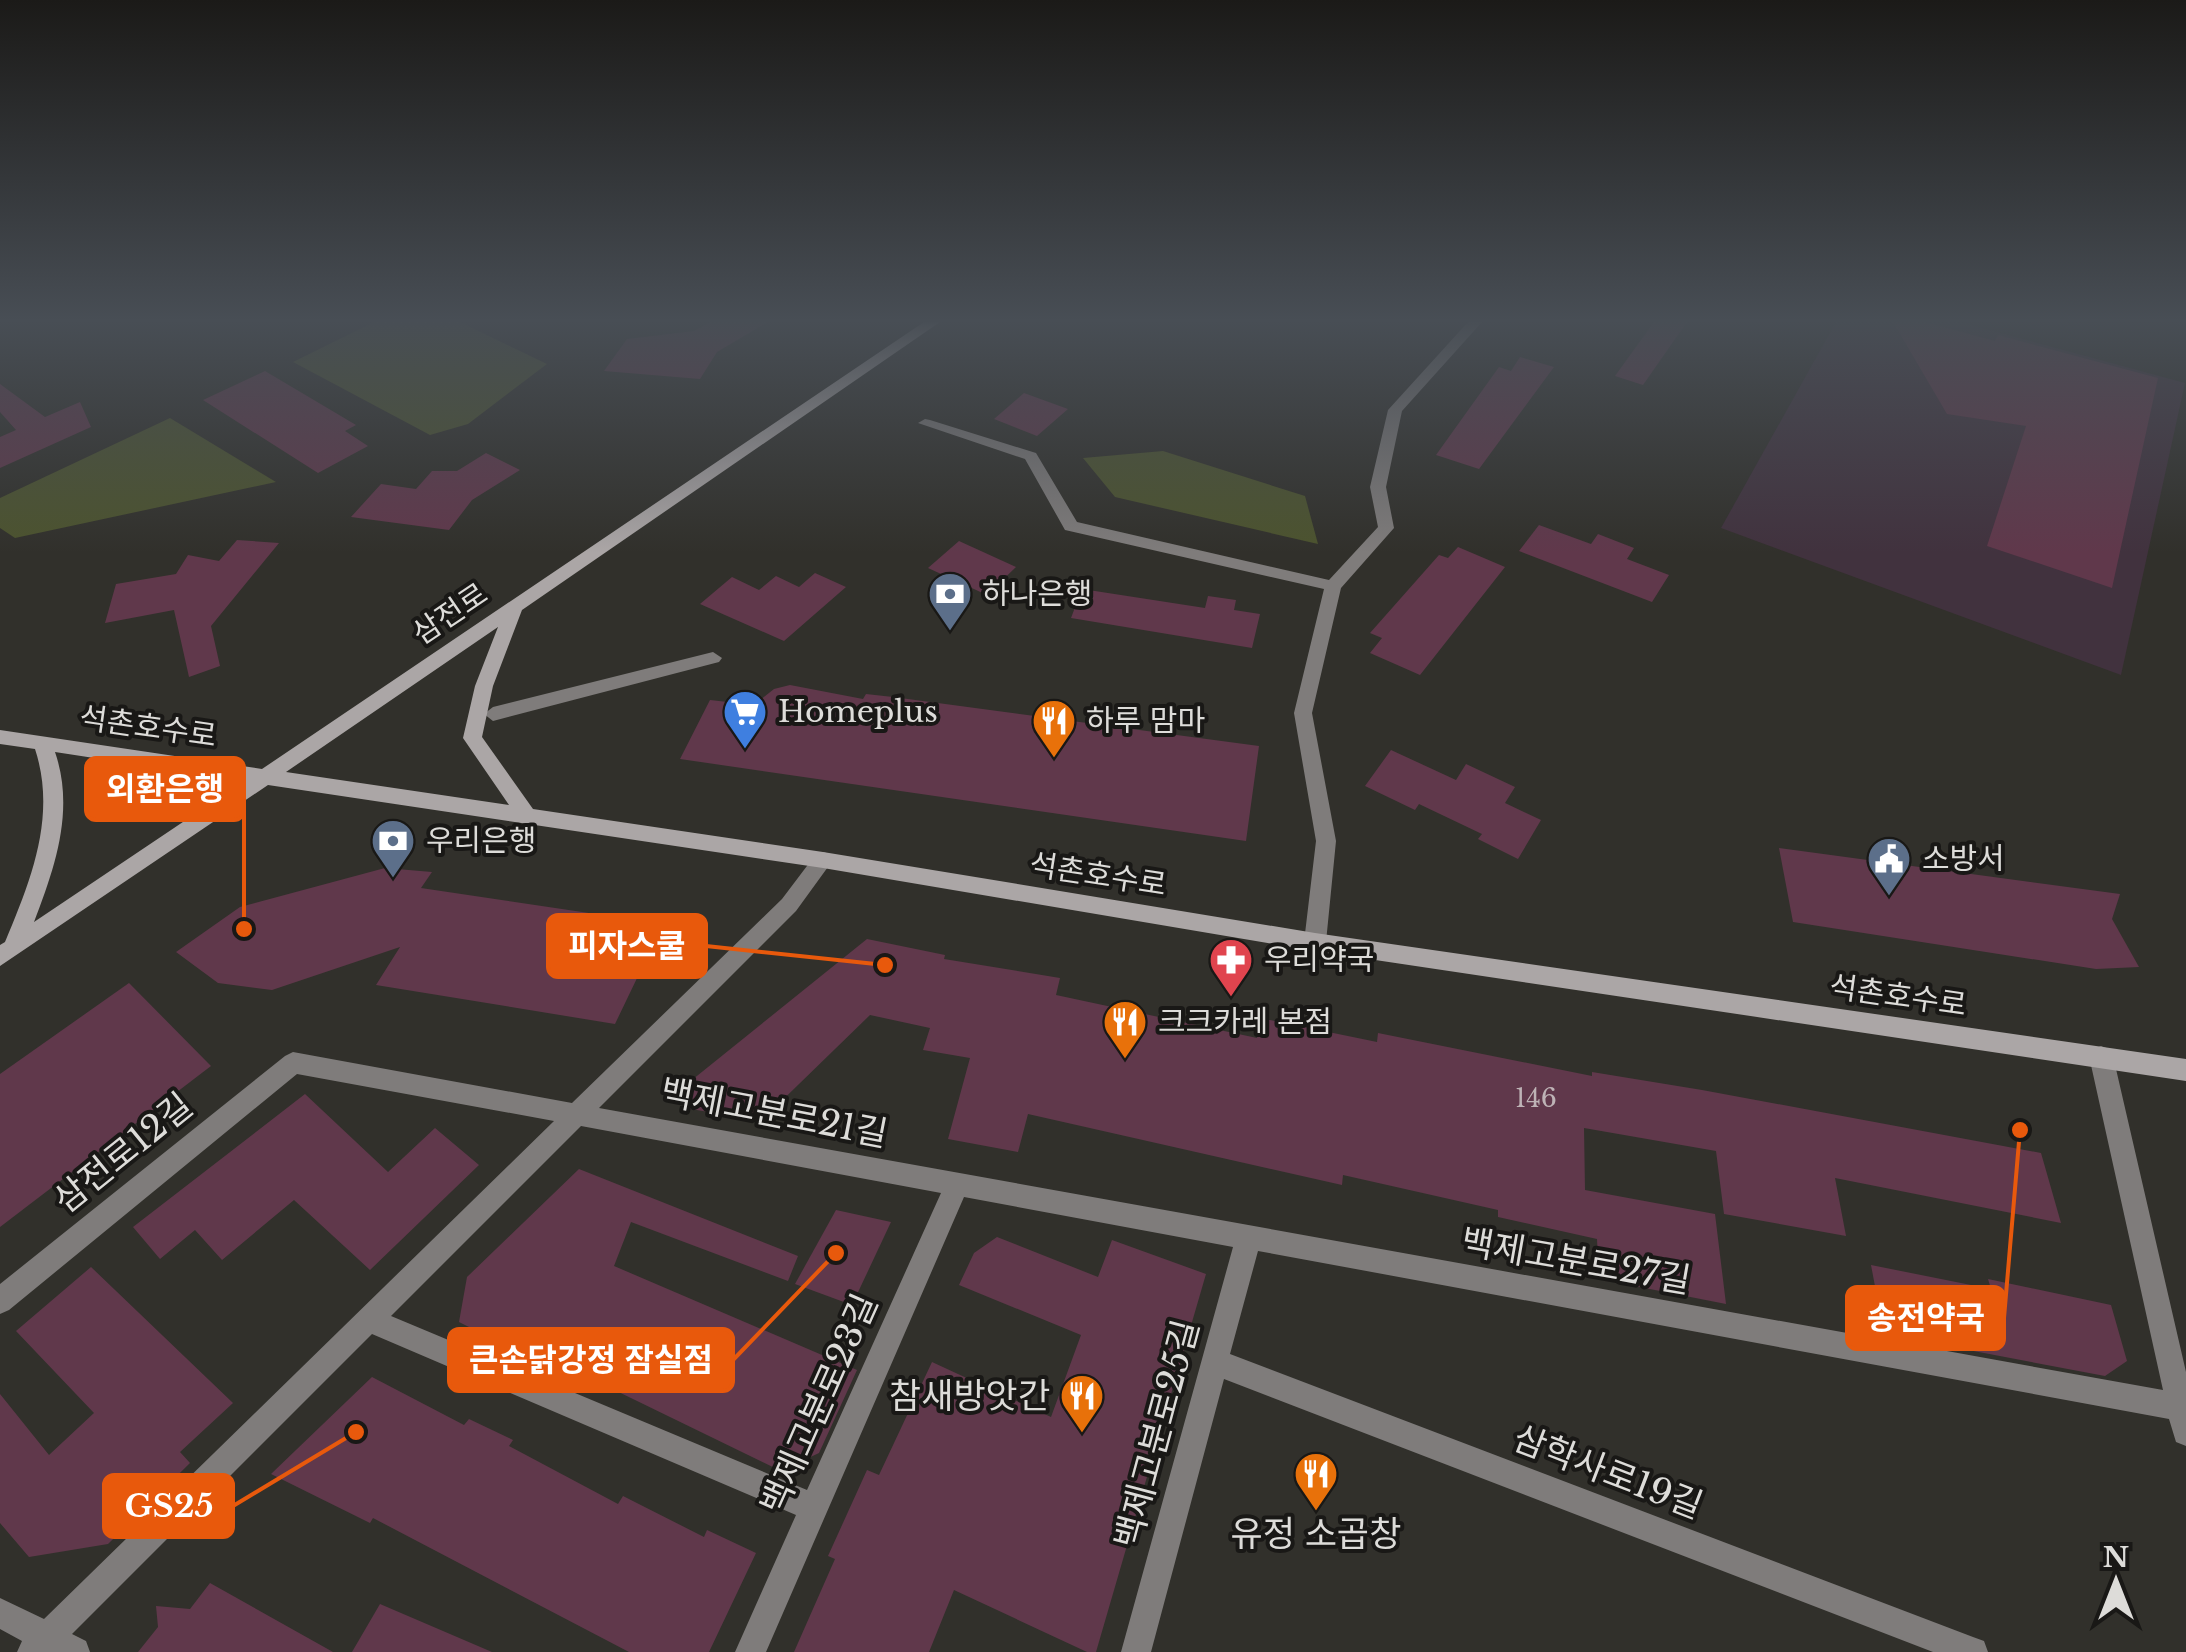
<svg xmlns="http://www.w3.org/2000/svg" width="2186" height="1652" viewBox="0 0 2186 1652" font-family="'Libre Baskerville','Noto Sans KR',serif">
  <rect width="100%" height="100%" fill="#31302b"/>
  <polygon fill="#41323e" points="1836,322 1960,322 2185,383 2121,675 1721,528"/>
  <g fill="#4c532e">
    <polygon points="374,322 460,322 547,364 468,424 430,435 293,362"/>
    <polygon points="170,418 276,482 15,538 0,528 0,498"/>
    <polygon points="1163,451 1305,496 1318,544 1115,497 1083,458"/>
  </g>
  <g fill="#60384b">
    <polygon points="710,322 768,322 717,352 700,379 604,371 627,339 694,331"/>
    <polygon points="1654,322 1687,322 1643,385 1615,376"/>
    <polygon points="1893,322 1925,322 1995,341 1998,335 2158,378 2112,588 1987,546 2026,426 1947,414"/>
    <polygon points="1520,357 1554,367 1479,469 1436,455 1499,367 1511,371"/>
    <polygon points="265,371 356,425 345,431 368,446 318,473 203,400"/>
    <polygon points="0,384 45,417 80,402 91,427 0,468 0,437 16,430 0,412"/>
    <polygon points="1024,393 1068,409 1037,436 994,419"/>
    <polygon points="486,453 520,470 472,500 449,530 351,517 381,484 416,489 432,471 457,471"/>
    <polygon points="1539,525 1591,544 1598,534 1634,548 1627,559 1669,575 1652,602 1519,551"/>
    <polygon points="237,540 279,543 211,626 220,666 189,677 174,610 105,623 116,584 176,574 188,555 219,561"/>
    <polygon points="959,541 1016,567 987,595 928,568"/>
    <polygon points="1458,547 1505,567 1420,675 1370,653 1382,638 1370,633 1439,555 1448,558"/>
    <polygon points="815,573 846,587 784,641 700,604 732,577 759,590 776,576 799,587"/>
    <polygon points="1082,589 1205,608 1208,596 1236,600 1234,610 1260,614 1252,648 1071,618"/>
    <polygon points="790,685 863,699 866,694 893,697 1259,746 1246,841 680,759 710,700 754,705 774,689"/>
    <polygon points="1391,750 1456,780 1466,764 1515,787 1505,803 1541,820 1518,859 1478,839 1482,834 1419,804 1415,810 1365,786"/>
    <polygon points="1779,848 2120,894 2112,919 2139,967 2096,969 1793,922"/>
    <polygon points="385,868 432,872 421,888 663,924 615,1024 376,985 400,947 272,990 218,983 176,952 240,907"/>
    <polygon points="867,939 945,955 944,959 1060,978 1056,995 1257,1038 1260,1018 1377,1042 1378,1033 1592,1076 1592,1072 1702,1090 2041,1153 2061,1223 1835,1178 1846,1236 1724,1214 1716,1151 1584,1128 1585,1190 1715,1214 1726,1304 1599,1279 1597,1239 1498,1217 1498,1210 1343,1175 1342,1185 1028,1114 1018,1152 948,1139 970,1058 923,1050 930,1028 870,1015 761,1121 691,1109 677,1092"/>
    <polygon points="129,983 211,1066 0,1227 0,1074"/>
    <polygon points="305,1094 388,1172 435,1128 479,1165 370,1270 294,1200 222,1260 195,1230 160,1259 133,1227"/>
    <polygon points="579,1169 798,1256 788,1281 631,1222 614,1266 857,1370 819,1453 781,1471 596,1381 593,1384 533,1355 531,1358 459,1322 467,1277"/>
    <polygon points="836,1210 891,1222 852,1305 795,1284"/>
    <polygon points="997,1237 1098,1277 1112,1240 1206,1274 1096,1652 1087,1652 954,1590 929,1652 794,1652 835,1559 828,1556 867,1470 879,1475 932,1362 1051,1417 1081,1335 959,1285 974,1253"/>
    <polygon points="1871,1265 1991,1289 1988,1279 2111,1305 2127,1361 2105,1376 1884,1334"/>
    <polygon points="91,1267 233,1403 180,1452 190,1463 108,1544 29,1557 0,1523 0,1394 49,1455 94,1413 16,1331"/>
    <polygon points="372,1377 464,1425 469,1419 513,1440 509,1446 618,1504 623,1496 704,1537 707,1530 756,1553 709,1652 629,1652 373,1518 370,1523 271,1474"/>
    <polygon points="210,1583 333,1652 138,1652 158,1627 156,1606 190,1609"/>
    <polygon points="380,1604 492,1652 352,1652"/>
  </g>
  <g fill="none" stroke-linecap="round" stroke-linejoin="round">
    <g fill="#7f7c7b" fill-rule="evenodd">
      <polygon points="1468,322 1482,322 1402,411 1386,487 1394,528 1341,588 1312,713 1336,841 1326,942 1323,948 1315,951 1307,948 1304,942 1316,841 1294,713 1324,589 1065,530 1025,459 918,423 925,419 930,420 1036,453 1077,522 1329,580 1378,527 1370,487 1388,410"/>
      <polygon points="713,652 722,658 719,662 493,721 484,714 493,707"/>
      <path d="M823,852L830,854L833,860L796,911L599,1108L2163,1390L2089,1056L2093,1049L2101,1046L2109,1049L2113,1056L2186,1372V1446L2176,1442L2169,1419L1258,1251L1230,1354L1973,1637L1984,1641L1988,1652H1933L1224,1379L1151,1652H1121L1233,1247L964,1197L766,1652H735L796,1515L372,1334L72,1634L86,1641L90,1652H17L22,1641L0,1629V1598L44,1619L554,1121L297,1074L9,1310L0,1314V1284L285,1056L293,1052L572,1103L782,899L816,854ZM581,1126L941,1193L807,1490L391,1316Z"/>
    </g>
    <path fill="#aba6a6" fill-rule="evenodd" d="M924,322H940L522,610L493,686L482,737L533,809L823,852L1315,933L2186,1059V1081L1315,951L823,868L268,785L0,966V945L5,942C31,880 57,816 35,749L0,744V730L262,769ZM498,627L475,686L463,738L509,805L286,772ZM55,752L244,781L34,922C55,867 75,810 55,752Z"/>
  </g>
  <linearGradient id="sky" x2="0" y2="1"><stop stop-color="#1b1a18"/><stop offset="0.58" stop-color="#484e55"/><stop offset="1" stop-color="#484e55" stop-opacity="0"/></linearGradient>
  <rect width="2186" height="553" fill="url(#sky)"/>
  <defs>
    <symbol id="bank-pin" viewBox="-11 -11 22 30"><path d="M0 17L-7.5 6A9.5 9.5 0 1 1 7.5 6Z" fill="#5c6f8a" stroke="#191816"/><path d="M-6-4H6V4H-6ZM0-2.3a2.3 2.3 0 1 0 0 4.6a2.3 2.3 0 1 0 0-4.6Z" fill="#fff"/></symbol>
    <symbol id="supermarket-pin" viewBox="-11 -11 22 30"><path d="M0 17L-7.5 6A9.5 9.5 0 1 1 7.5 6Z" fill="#3f7fe0" stroke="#191816"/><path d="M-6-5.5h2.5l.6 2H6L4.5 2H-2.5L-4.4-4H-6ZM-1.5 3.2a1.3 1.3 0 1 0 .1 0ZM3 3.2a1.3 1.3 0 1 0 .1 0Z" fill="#fff"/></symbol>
    <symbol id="restaurant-pin" viewBox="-11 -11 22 30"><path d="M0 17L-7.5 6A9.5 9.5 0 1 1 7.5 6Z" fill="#e8710a" stroke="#191816"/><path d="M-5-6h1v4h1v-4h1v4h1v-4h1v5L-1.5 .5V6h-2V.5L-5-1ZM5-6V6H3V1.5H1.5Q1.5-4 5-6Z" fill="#fff"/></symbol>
    <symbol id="civic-pin" viewBox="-11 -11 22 30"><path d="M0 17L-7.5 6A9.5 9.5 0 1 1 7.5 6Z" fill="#5c6f8a" stroke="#191816"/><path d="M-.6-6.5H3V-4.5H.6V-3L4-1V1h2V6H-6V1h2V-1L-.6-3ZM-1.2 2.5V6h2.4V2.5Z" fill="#fff"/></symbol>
    <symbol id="pharmacy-pin" viewBox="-11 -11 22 30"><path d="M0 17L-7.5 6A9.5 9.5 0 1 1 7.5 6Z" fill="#e0444e" stroke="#191816"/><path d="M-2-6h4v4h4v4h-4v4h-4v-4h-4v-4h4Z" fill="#fff"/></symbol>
  </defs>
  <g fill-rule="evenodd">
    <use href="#bank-pin" x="925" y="569" width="50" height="68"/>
    <use href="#supermarket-pin" x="720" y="687" width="50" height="68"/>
    <use href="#restaurant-pin" x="1029" y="696" width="50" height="68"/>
    <use href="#bank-pin" x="368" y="816" width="50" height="68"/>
    <use href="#civic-pin" x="1864" y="834" width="50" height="68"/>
    <use href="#pharmacy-pin" x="1206" y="935" width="50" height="68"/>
    <use href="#restaurant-pin" x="1100" y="997" width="50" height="68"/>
    <use href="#restaurant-pin" x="1057" y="1371" width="50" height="68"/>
    <use href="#restaurant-pin" x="1291" y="1449" width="50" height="68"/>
  </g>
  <g text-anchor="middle" stroke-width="8" stroke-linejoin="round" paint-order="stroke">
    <g font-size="25" fill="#beb3b6">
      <text x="1536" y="1107">146</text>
    </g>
    <g font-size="30" fill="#dddcd9" stroke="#191816" text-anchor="start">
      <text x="982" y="604">하나은행</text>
      <text x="778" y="722">Homeplus</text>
      <text x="1086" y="731">하루 맘마</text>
      <text x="426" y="851">우리은행</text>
      <text x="1922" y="869">소방서</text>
      <text x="1264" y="970">우리약국</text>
      <text x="1158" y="1032">크크카레 본점</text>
    </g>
    <g font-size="30" fill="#dddcd9" stroke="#191816">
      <text transform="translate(450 614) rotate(-34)" y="10">삼전로</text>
      <text transform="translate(148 727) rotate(8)" y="10">석촌호수로</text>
      <text transform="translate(1098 875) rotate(9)" y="10">석촌호수로</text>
      <text transform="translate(1898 996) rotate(8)" y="10">석촌호수로</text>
    </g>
    <g font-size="35" fill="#dddcd9" stroke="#191816">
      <text transform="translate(774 1113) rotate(11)" y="12">백제고분로21길</text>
      <text transform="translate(123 1153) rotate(-39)" y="12">삼전로12길</text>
      <text transform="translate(1576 1261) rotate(10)" y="12">백제고분로27길</text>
      <text transform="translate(819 1404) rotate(-66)" y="12">백제고분로23길</text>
      <text transform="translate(1157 1434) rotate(-75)" y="12">백제고분로25길</text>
      <text transform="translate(1608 1472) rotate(21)" y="12">삼학사로19길</text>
    </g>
    <g font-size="35" fill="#dddcd9" stroke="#191816" text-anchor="end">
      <text x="1050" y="1408">참새방앗간</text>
      <text x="1316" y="1546" text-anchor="middle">유정 소곱창</text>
    </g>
  </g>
  <path fill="none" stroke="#e8590c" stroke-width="4" d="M244 929L244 789M885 965L706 946M2020 1130L2004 1318M836 1253L733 1360M356 1432L233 1506"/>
  <g fill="#e8590c" stroke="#191816" stroke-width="4">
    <circle cx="244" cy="929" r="10"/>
    <circle cx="885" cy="965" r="10"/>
    <circle cx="2020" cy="1130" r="10"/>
    <circle cx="836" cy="1253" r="10"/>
    <circle cx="356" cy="1432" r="10"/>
  </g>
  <g fill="#e8590c" stroke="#e8590c" stroke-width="4">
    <rect x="86" y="758" width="158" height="62" rx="10"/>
    <rect x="548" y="915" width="158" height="62" rx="10"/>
    <rect x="1847" y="1287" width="157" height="62" rx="10"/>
    <rect x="449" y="1329" width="284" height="62" rx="10"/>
    <rect x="104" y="1475" width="129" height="62" rx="10"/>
  </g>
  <g font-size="32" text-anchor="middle" font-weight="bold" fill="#fff">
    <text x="165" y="800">외환은행</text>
    <text x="627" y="957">피자스쿨</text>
    <text x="1926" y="1329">송전약국</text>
    <text x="591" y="1371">큰손닭강정 잠실점</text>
    <text x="169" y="1517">GS25</text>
  </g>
  <g transform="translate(2116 1582)" stroke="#191816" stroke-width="8" paint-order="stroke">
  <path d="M0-8L18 38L0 25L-18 38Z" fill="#dddcd9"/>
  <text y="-15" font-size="28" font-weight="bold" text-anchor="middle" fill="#dddcd9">N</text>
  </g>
</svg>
